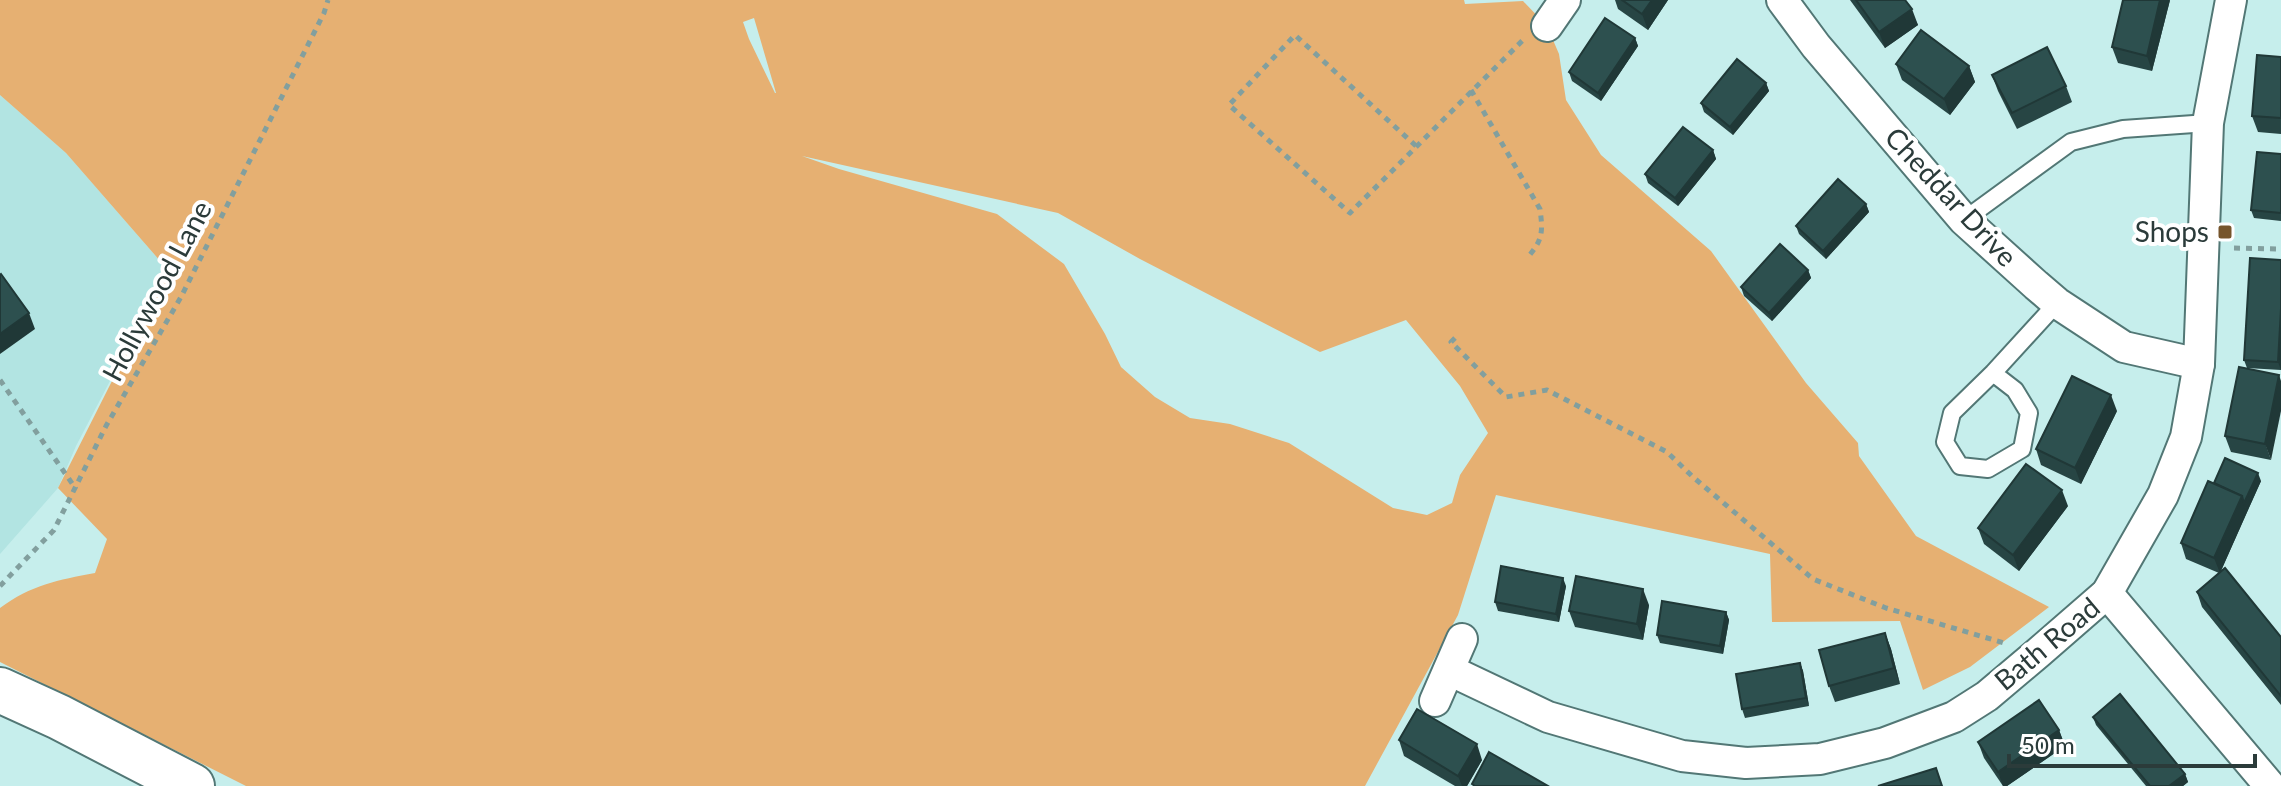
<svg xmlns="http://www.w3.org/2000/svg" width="2281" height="786" viewBox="0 0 2281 786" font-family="Lato,sans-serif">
  <rect width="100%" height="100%" fill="#c6eeec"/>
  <polygon fill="#b2e4e2" points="0,95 66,153 168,270 76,446 58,488 0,554"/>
  <path fill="#e6b072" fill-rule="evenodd" d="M0,0H1464L1465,4L1523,1L1547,26L1559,54L1566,100L1601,155L1711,251L1806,383L1858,443L1859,456L1916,536L2049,607L1970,667L1923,690L1900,621L1772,622L1770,554L1496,495L1458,615L1365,786H246L0,662V608C31,585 58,580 95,573L107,539L58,488L168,270L66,153L0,95ZM754,18L776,93H775L749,39L743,22ZM802,156L1058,213L1140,259L1320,352L1406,320L1460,386L1488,433L1460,475L1452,503L1427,515L1393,508L1289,443L1230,424L1190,418L1155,397L1121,367L1105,334L1064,264L997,214L839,169Z"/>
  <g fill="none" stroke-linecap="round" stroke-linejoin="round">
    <defs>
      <g id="service">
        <polyline points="1964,220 2071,142 2123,129 2208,123"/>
        <polyline points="1993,373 2015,390 2029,413 2022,449 1988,469 1960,466 1945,442 1952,413 1993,373 2057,303"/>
      </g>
      <g id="minor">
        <polyline points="1782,0 1816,46 1964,220 2036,285 2057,303 2124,347 2199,364"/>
        <polyline points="1547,26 1565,0"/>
        <polyline points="2107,593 2270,786"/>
        <polyline points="1449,670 1548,717 1682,756 1746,763 1820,759 1885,743 1954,717 1987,696 2038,653 2107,593 2163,495 2186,437 2199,364 2208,123 2231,0"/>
        <polyline points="1435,701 1462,639"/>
      </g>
      <polyline id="secondary" points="0,690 59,717 192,786"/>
    </defs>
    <use href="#service" stroke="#527775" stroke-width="20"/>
    <use href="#minor" stroke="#527775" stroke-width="34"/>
    <use href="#secondary" stroke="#527775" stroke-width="48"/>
    <g stroke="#829f9e" stroke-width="5" stroke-dasharray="6 6" stroke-linecap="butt">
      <path d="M1471,90L1540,209C1543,232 1543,240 1527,258"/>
      <polyline points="1416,146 1295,35 1229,105 1350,213 1523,40"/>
      <polyline points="2234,248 2281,249"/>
      <polyline points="1455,338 1451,342 1506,397 1547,390 1667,452 1693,477 1813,579 1886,608 2004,643"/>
      <polyline points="0,380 76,489"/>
      <polyline points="0,586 54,530 106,426 181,297 324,13 328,0"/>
    </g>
    <use href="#service" stroke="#fff" stroke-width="16"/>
    <use href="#minor" stroke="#fff" stroke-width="30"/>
    <use href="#secondary" stroke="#fff" stroke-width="44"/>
  </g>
  <g fill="#274544">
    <polygon points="1615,0 1668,0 1648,30 1618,9"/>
    <polygon points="1850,0 1905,0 1918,25 1885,48"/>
    <polygon points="2170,0 2152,71 2118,63 2112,47"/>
    <polygon points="1635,38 1638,46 1601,101 1572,81 1569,72"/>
    <polygon points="2281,57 2281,134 2258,132 2252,116"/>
    <polygon points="1896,64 1969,66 1975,82 1950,115 1902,80"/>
    <polygon points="1992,75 2066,86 2072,102 2017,129 1998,91"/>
    <polygon points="1766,83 1769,91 1733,135 1704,112 1701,103"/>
    <polygon points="1713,150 1716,159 1678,206 1648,183 1645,174"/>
    <polygon points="2281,154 2281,221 2254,218 2251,210"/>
    <polygon points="1866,204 1869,212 1826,259 1799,234 1796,226"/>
    <polygon points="2281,260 2281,370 2247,368 2244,360"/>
    <polygon points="1808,270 1811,278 1772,321 1744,296 1741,287"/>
    <polygon points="2239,367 2271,460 2231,452 2225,436"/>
    <polygon points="2117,411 2081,484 2041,465 2036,449"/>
    <polygon points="2261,481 2220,573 2281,637 2281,705 2202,607 2197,592 2219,573 2186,559 2181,543 2214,483"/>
    <polygon points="2068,506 2019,571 1984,544 1978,528"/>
    <polygon points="1566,586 1559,622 1498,611 1495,602"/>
    <polygon points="1649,605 1643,640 1575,627 1569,611"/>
    <polygon points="1726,612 1729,620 1723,654 1660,643 1657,635"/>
    <polygon points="1885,633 1891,649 1900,684 1835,702 1829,686"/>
    <polygon points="1800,663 1803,671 1809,706 1745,718 1742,709"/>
    <polygon points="2093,717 2185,774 2188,782 2183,786 2146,786 2096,725"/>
    <polygon points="2059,730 2065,746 2007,786 2003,786 1984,758 1978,742"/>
    <polygon points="1399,740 1482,760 1467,786 1455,786 1404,756"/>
  </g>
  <g fill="#203837">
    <polygon points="1652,0 1668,0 1648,30 1642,14"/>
    <polygon points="2160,0 2170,0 2152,71 2147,56"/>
    <polygon points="1912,9 1918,25 1885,48 1879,32"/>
    <polygon points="1635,38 1638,46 1601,101 1598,93"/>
    <polygon points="1969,66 1975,82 1950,115 1944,99"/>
    <polygon points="1766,83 1769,91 1733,135 1730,127"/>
    <polygon points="1713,150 1716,159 1678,206 1675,198"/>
    <polygon points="1866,204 1869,212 1826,259 1823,251"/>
    <polygon points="1808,270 1811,278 1772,321 1769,313"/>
    <polygon points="2281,309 2281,370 2278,362"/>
    <polygon points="29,313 35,329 0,354 0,334"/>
    <polygon points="2279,375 2281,381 2281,411 2271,460 2265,444"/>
    <polygon points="2111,395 2117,411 2081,484 2075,468"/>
    <polygon points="2258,473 2261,481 2247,512 2244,503"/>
    <polygon points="2062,490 2068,506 2019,571 2013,555"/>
    <polygon points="2242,496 2247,512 2220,573 2214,558"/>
    <polygon points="1563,578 1566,586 1559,622 1556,614"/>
    <polygon points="1643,589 1649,605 1643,640 1637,624"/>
    <polygon points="1726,612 1729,620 1723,654 1720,646"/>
    <polygon points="1885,633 1891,649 1900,684 1894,668"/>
    <polygon points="1800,663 1803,671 1809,706 1806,698"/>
    <polygon points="2059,730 2065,746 2007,786 2003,786 1998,772"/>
    <polygon points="1477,744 1482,760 1467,786 1462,786 1458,776"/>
    <polygon points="2185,774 2188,782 2183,786 2169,786"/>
  </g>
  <g fill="#2d504f" stroke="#203837" stroke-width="2">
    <polygon points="1622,0 1652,0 1642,14"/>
    <polygon points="1856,0 1905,0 1912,9 1879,32"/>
    <polygon points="2123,0 2160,0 2147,56 2112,47"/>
    <polygon points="1605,18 1635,38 1598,93 1569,72"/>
    <polygon points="1921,30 1969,66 1944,99 1896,64"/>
    <polygon points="2047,47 2066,86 2012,113 1992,75"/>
    <polygon points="2257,55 2281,57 2281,118 2252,116"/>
    <polygon points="1737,59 1766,83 1730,127 1701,103"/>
    <polygon points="1683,127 1713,150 1675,198 1645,174"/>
    <polygon points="2257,152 2281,154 2281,213 2251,210"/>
    <polygon points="1838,179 1866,204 1823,251 1796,226"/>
    <polygon points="1780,244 1808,270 1769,313 1741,287"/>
    <polygon points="2250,258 2281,260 2281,309 2278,362 2244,360"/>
    <polygon points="1,274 29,313 0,334 0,275"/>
    <polygon points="2239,367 2279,375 2265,444 2225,436"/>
    <polygon points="2072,376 2111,395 2075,468 2036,449"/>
    <polygon points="2225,458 2258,473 2244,503 2242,496 2214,483"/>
    <polygon points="2026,464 2062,490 2013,555 1978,528"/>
    <polygon points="2208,481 2242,496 2214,558 2181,543"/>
    <polygon points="1501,566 1563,578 1556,614 1495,602"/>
    <polygon points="2225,568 2281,637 2281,696 2197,592"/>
    <polygon points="1576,576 1643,589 1637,624 1569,611"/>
    <polygon points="1662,601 1726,612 1720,646 1657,635"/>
    <polygon points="1885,633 1894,668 1829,686 1819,650"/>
    <polygon points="1800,663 1806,698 1742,709 1736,674"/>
    <polygon points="2120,694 2185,774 2169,786 2150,786 2093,717"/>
    <polygon points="2039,700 2059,730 1998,772 1978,742"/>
    <polygon points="1417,709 1477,744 1458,776 1399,740"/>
    <polygon points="1489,752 1548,786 1475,786 1472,784"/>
    <polygon points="1936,768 1942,786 1878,786"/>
  </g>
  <rect fill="#76552c" stroke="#fff" stroke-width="3" x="2217" y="224" width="16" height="16" rx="4"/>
  <g text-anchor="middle" stroke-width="8" stroke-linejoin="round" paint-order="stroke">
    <g font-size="28" fill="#2b3b3a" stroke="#fff">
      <text transform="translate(1951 197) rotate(47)" y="10">Cheddar Drive</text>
      <text transform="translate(157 291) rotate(-62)" y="10">Hollywood Lane</text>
      <text transform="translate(2047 644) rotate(-40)" y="10">Bath Road</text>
    </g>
    <g font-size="28" fill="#2b3b3a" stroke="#fff" text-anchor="end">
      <text x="2209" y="242">Shops</text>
    </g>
  </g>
  <path d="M2009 754v12h246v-12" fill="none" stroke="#2b3b3a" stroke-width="4"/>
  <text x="2021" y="754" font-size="24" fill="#2b3b3a" stroke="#ffffff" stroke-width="6" paint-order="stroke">50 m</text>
</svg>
